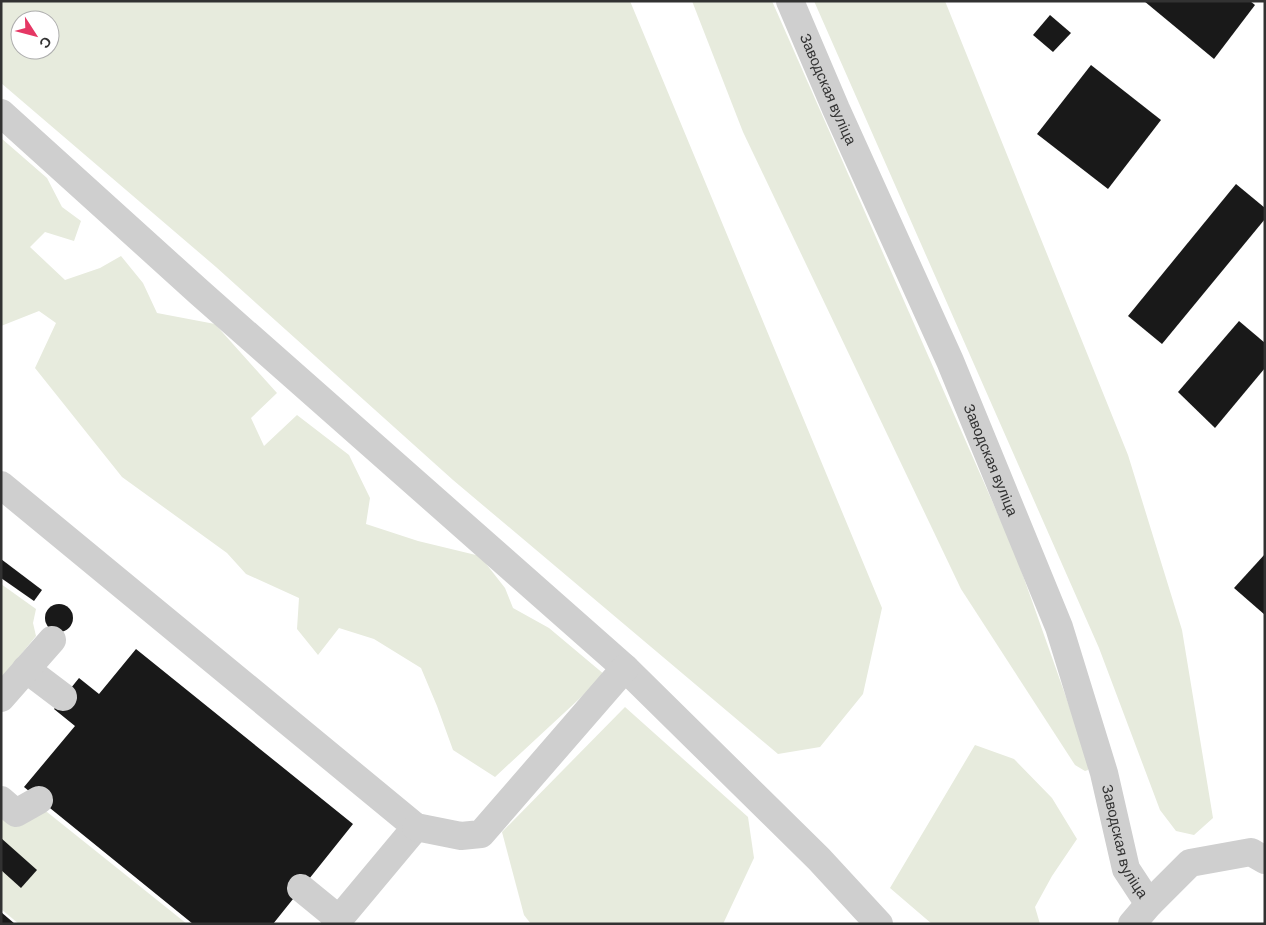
<svg xmlns="http://www.w3.org/2000/svg" width="1266" height="925" viewBox="0 0 1266 925" font-family="Barlow,sans-serif">
  <rect width="100%" height="100%" fill="#fff"/>
  <g fill="#e7ebdd" fill-rule="evenodd">
    <path d="M1,1H630L882,608L863,694L820,747L778,754L453,480L216,267L1,83ZM20,20H50V50H20Z"/>
    <polygon points="692,1 772,1 1015,553 1089,762 1088,770 1085,771 1075,765 961,589 743,132"/>
    <polygon points="814,1 945,1 1128,455 1182,630 1213,818 1194,835 1176,831 1160,810 1099,648"/>
    <polygon points="1,138 47,178 62,207 81,221 74,241 45,232 30,247 65,280 100,268 121,256 143,283 157,313 215,324 277,393 251,418 264,446 297,415 349,455 370,498 366,524 418,541 480,556 505,588 513,608 549,628 605,675 495,777 453,750 437,706 421,668 374,639 339,628 318,655 297,629 299,598 246,574 227,553 122,477 35,368 56,323 39,311 1,326"/>
    <polygon points="1,584 36,609 33,623 36,636 1,679"/>
    <polygon points="625,707 748,817 754,858 723,924 531,924 524,915 502,832"/>
    <polygon points="975,745 1014,759 1052,798 1077,839 1052,876 1035,907 1040,924 932,924 890,888"/>
    <polygon points="1,807 42,808 187,924 19,924 1,909"/>
  </g>
  <g fill="#191919">
    <polygon points="1144,1 1250,1 1255,5 1214,59"/>
    <polygon points="1050,15 1071,33 1053,52 1033,35"/>
    <polygon points="1091,65 1161,120 1108,189 1037,134"/>
    <polygon points="1236,184 1265,208 1265,219 1162,344 1128,316"/>
    <polygon points="1239,321 1265,343 1265,368 1215,428 1178,392"/>
    <polygon points="1265,554 1265,615 1234,588"/>
    <polygon points="1,559 42,590 34,601 1,578"/>
    <circle cx="59" cy="618" r="14"/>
    <polygon points="136,649 353,824 273,924 193,924 24,787 75,726 54,709 79,678 99,694"/>
    <polygon points="1,838 37,870 21,888 1,870"/>
    <polygon points="1,912 15,924 1,924"/>
  </g>
  <g fill="none" stroke-linecap="round" stroke-linejoin="round">
    <g stroke="#cfcfcf" stroke-width="28">
      <path id="s1" d="M790,1L836,109L950,361L1059,627L1104,773L1126,869L1149,904"/>
      <polyline points="1,113 199,292 625,668 819,859 879,924"/>
      <polyline points="1,485 416,827 335,924"/>
      <polyline points="26,669 63,697"/>
      <polyline points="1,698 52,640"/>
      <polyline points="1,800 16,813 39,800"/>
      <polyline points="416,827 461,836 481,834 625,668"/>
      <polyline points="301,888 339,919"/>
      <polyline points="1132,924 1149,904 1190,863 1251,852 1265,860"/>
    </g>
  </g>
  <g text-anchor="middle" stroke-width="5" stroke-linejoin="round" paint-order="stroke">
    <g font-size="15" fill="#323232" stroke="#fff">
      <text dy="5" stroke="none"><textPath href="#s1" startOffset="96">Заводская вуліца</textPath></text>
      <text dy="5" stroke="none"><textPath href="#s1" startOffset="501">Заводская вуліца</textPath></text>
      <text dy="5" stroke="none"><textPath href="#s1" startOffset="906">Заводская вуліца</textPath></text>
    </g>
  </g>
  <rect width="1266" height="925" fill="none" stroke="#323232" stroke-width="5"/>
  <g transform="translate(35 35) rotate(126)"><circle r="24" fill="#ffffff" stroke="#adadad"/>
  <path d="M0-4L9 19L0 12L-9 19Z" fill="#e53764"/>
  <text y="-8" font-size="14" font-weight="bold" text-anchor="middle" fill="#323232">С</text>
  </g>
</svg>
